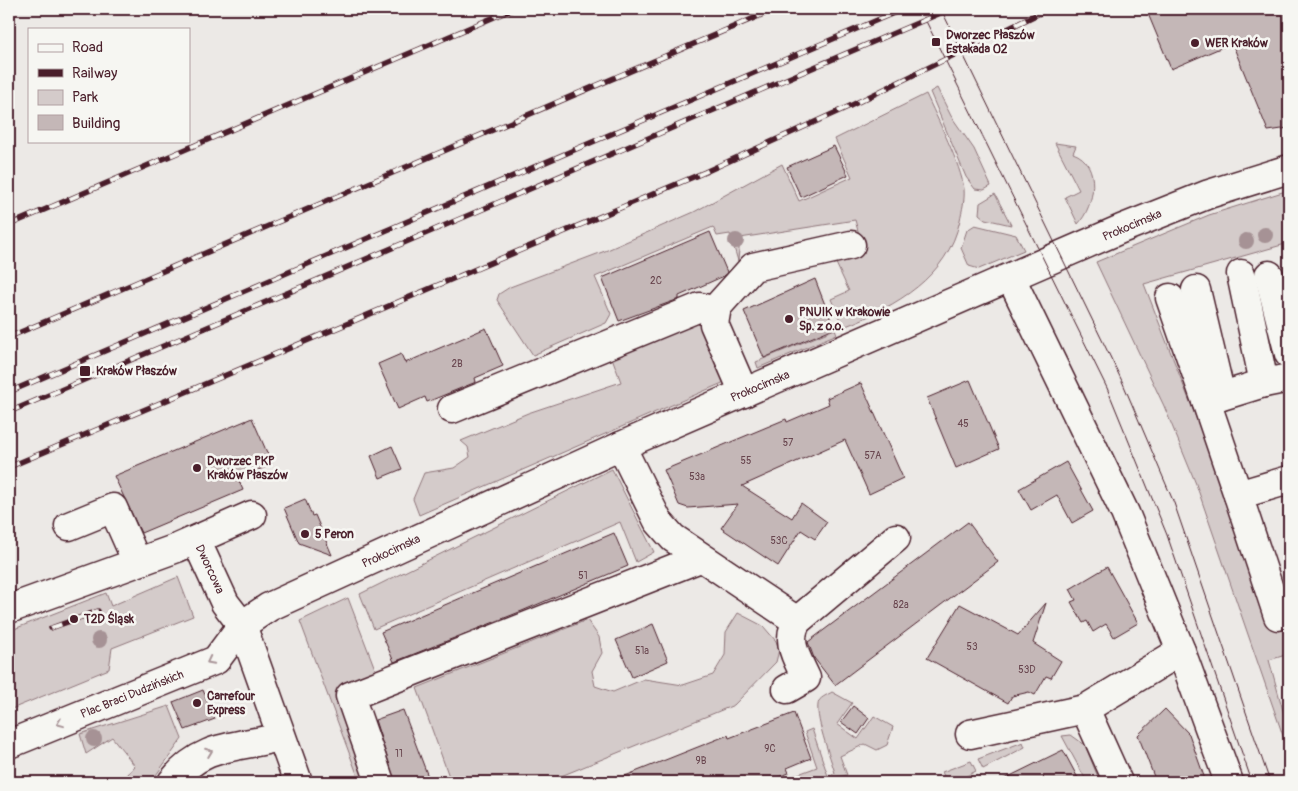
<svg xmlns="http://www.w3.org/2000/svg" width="1298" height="791" viewBox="0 0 1298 791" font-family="Pangolin,sans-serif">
  <rect width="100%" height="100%" fill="#ece9e6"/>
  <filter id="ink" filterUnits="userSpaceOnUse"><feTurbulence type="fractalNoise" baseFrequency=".02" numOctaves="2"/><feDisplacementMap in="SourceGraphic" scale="10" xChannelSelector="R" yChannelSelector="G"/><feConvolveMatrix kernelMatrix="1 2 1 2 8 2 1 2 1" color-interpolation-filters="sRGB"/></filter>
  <g filter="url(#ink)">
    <g fill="#d4cbca" stroke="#8f757a">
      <polygon points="937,88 951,116 974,149 991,186 984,190 975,189 966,177 930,92"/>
      <path d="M926,94C937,118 961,165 964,189C965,200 962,210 960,220C948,277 896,306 846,326L842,325L831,299L849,291L835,261L864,253L855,220L740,238L738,261L730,234L717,236L713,227L595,277L611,314L606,323L533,355L497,300L499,294L510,287L605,251L694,212L782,164L799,201L852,177L835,139Z"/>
      <path d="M1055,143L1076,146L1073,153C1102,163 1095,206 1078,224L1065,197L1079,190Z"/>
      <polygon points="1289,190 1289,243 1144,284 1278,628 1289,625 1289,654 1269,660 1289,732 1289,753 1196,484 1164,406 1096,262 1209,215"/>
      <polygon points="995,194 1011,225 985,219 979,214 980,203"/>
      <polygon points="975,225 1016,235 1024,250 979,269 969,266 961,248 967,230"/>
      <polygon points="697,320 727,381 419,515 413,499 424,473 454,468 470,457 468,447 461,441 528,413 621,382 611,355"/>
      <polygon points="835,329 837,334 758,368 756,362"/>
      <polygon points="612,469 654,552 636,562 620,522 374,629 360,594"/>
      <polygon points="178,577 193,616 112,648 109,669 9,710 9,631 106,593 111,606"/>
      <polygon points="348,598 377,674 340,691 373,782 360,782 300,621"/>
      <polygon points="738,613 763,626 776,641 779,650 776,662 734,705 549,781 451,782 417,688 587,620 599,637 602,653 592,671 595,686 613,692 644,679 683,685 713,675 725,655 726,632"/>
      <path d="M832,692L852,703L837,724L858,739L874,716L893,727L887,745L877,750L865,744L840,756L847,775L837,777L838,782L849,780L850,782H777L817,767L805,732L812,729L828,776L835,773C831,759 813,713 819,701C821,697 829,694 832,692Z"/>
      <polygon points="169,706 182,739 151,782 121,782 135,766 112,737 86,754 80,734"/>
      <polygon points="1071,735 1085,745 1100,782 1087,782 1062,736"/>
      <polygon points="1023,742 1025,747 983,769 978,759"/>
      <polygon points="971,761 976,771 955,782 947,782 942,772"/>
    </g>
    <g fill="#c4b7b7" stroke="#4a1f2b">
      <polygon points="1146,9 1289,9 1289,128 1268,131 1232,43 1171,69"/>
      <polygon points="834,146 848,175 801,197 787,167"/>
      <polygon points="710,232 727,272 724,276 679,296 679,299 619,321 602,278"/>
      <polygon points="815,279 834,328 764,358 744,311"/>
      <polygon points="486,328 503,366 475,378 476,382 427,402 425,397 398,409 378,364 401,354 405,363"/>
      <polygon points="970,380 999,449 956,468 927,398"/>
      <polygon points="861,383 903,478 869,494 845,440 742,486 792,518 801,503 827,522 815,539 801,530 778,566 721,528 738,504 688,508 679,505 664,470 786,419 787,422 829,404 827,398"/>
      <polygon points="252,418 272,464 238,479 243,490 141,533 114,476"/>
      <polygon points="392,446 402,469 380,478 371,456"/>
      <polygon points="1066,462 1093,511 1072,523 1057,495 1031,510 1019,489"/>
      <polygon points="305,499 312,516 315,515 332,555 299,543 284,508"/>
      <polygon points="968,522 998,562 835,685 814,658 808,642"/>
      <polygon points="614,533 628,566 522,611 394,662 381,632"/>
      <polygon points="1107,567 1138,623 1114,637 1106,624 1093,632 1087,621 1083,623 1071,602 1076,600 1070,589"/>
      <polygon points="1046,603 1033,643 1061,661 1051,678 1046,676 1035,695 1029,692 1012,696 1008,703 927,658 960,604 1018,635"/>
      <polygon points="653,624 668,661 632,677 616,640"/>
      <polygon points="203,690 215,719 185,730 173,702"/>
      <polygon points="853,706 869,718 858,734 841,722"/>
      <polygon points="1165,709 1189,734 1206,782 1156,782 1138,735"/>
      <polygon points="403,710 430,782 395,782 375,720"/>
      <polygon points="794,713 811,758 787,768 789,773 765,782 610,782 728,735 729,738"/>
      <polygon points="1063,750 1080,782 998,782"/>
    </g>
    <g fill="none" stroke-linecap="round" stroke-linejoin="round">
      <defs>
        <g id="minor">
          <polyline points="1241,274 1264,383"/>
          <polyline points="1269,275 1289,354"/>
          <polyline points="1011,278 1125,513 1181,651 1229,782"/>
          <polyline points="1196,290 1221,396"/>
          <polyline points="1170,298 1206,401"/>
          <polyline points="1289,378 1264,383 1206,401 1238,495 1289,480"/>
          <polyline points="744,393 714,324 717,307 753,267 851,245"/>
          <polyline points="452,409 700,307 711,310 714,316"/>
          <polyline points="621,446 658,521 673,538 797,621"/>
          <polyline points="1238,495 1278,616"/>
          <polyline points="69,526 113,508 137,562"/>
          <polyline points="196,540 225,603 242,625 298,782"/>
          <polyline points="9,609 177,548 252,515"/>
          <path d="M787,689L806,678C797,658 785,642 797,621L896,538"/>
          <polyline points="1085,709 1118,782"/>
          <polyline points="970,734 1085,709 1181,651"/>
          <polyline points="9,744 216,660 242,625 269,607 621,446 1121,229 1209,194 1289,169"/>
          <path d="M172,782C202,743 237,748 280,737"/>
          <polyline points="380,782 350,696 700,558"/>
        </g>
      </defs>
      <use href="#minor" stroke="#4a1f2b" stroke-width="31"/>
      <use href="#minor" stroke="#f6f6f2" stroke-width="28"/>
      <g stroke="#4a1f2b" stroke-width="1">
        <polyline points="920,9 1107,388 1167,535 1252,782"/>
        <polyline points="941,9 1122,381 1174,503 1270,782"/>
      </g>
      <defs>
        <g id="rail">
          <polyline points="9,225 513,9"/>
          <polyline points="9,337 775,9"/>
          <polyline points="9,392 903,9"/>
          <polyline points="9,412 950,9"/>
          <polyline points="9,467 705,172 850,106 1048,9"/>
          <polyline points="51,628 98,611"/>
        </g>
      </defs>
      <use href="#rail" stroke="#4a1f2b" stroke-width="5.5"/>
      <use href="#rail" stroke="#f6f6f2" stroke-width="4" stroke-dasharray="11" stroke-linecap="butt"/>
    </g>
    <g fill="#a69295">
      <circle cx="1265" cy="235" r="8"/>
      <circle cx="736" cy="241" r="8"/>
      <circle cx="1246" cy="241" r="8"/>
      <circle cx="99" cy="640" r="8"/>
      <circle cx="94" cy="739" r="8"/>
    </g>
    <defs><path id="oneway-chevron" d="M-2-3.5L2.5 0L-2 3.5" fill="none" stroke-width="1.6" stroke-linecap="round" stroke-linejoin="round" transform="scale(1.25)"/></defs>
    <g stroke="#a99598">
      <use href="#oneway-chevron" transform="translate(210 661) rotate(153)"/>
      <use href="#oneway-chevron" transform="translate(60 723) rotate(158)"/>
      <use href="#oneway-chevron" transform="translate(209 752) rotate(-21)"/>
    </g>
  </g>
  <g fill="#4a1f2b" stroke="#f6f6f2" stroke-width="2">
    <rect x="931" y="37" width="10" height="10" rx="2.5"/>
    <circle cx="1195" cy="43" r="5"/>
    <circle cx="789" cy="319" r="5"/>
    <rect x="79" y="365" width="12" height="12" rx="2.5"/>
    <circle cx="197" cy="468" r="5"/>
    <circle cx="305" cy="534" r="5"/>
    <circle cx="74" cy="619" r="5"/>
    <circle cx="197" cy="703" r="5"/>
  </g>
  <g text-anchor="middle" stroke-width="5" stroke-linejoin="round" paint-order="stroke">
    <g font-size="10" fill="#68454e">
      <text x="656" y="284">2C</text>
      <text x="457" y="367">2B</text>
      <text x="963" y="427">45</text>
      <text x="788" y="446">57</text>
      <text x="873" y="459">57A</text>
      <text x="746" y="464">55</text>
      <text x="697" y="480">53a</text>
      <text x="779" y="544">53C</text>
      <text x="583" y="579">51</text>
      <text x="901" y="608">82a</text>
      <text x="972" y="650">53</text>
      <text x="642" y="654">51a</text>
      <text x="1027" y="673">53D</text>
      <text x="770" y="752">9C</text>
      <text x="399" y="757">11</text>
      <text x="701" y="764">9B</text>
    </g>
    <g font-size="12" font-weight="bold" fill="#4a1f2b" stroke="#f6f6f2" text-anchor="start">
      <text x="946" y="39">Dworzec Płaszów<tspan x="946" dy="14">Estakada 02</tspan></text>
      <text x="1205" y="47">WER Kraków</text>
      <text x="799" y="316">PNUIK w Krakowie<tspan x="799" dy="14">Sp. z o.o.</tspan></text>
      <text x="96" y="375">Kraków Płaszów</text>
      <text x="207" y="465">Dworzec PKP<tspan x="207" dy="14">Kraków Płaszów</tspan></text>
      <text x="315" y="538">5 Peron</text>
      <text x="84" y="623">T2D Śląsk</text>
      <text x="207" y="700">Carrefour<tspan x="207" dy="14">Express</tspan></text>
    </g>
    <g font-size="12" fill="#4a1f2b" stroke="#f6f6f2">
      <text transform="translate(1132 225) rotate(-23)" y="4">Prokocimska</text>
      <text transform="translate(760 386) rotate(-23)" y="4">Prokocimska</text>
      <text transform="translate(391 551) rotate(-25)" y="4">Prokocimska</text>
      <text transform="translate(210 569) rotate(65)" y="4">Dworcowa</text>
      <text transform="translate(132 694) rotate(-22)" y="4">Plac Braci Dudzińskich</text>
    </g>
  </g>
  <rect width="1298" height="791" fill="none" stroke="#f6f6f2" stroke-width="30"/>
  <rect x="15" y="15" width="1268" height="761" fill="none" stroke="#4a1f2b" stroke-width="2" filter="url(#ink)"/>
  <rect x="28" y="28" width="162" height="115" fill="#f6f6f2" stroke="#b1a0a2"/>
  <rect x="38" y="44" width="25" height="8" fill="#f6f6f2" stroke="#b1a0a2"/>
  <text x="72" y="52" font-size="15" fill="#4a1f2b">Road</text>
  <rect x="38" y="69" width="25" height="8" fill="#4a1f2b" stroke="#b1a0a2"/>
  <text x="72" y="78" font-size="15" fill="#4a1f2b">Railway</text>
  <rect x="38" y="90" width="25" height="15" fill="#d4cbca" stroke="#b1a0a2"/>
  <text x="72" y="102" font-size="15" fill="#4a1f2b">Park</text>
  <rect x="38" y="115" width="25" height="15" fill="#c4b7b7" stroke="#b1a0a2"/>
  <text x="72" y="128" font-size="15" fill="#4a1f2b">Building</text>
</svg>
